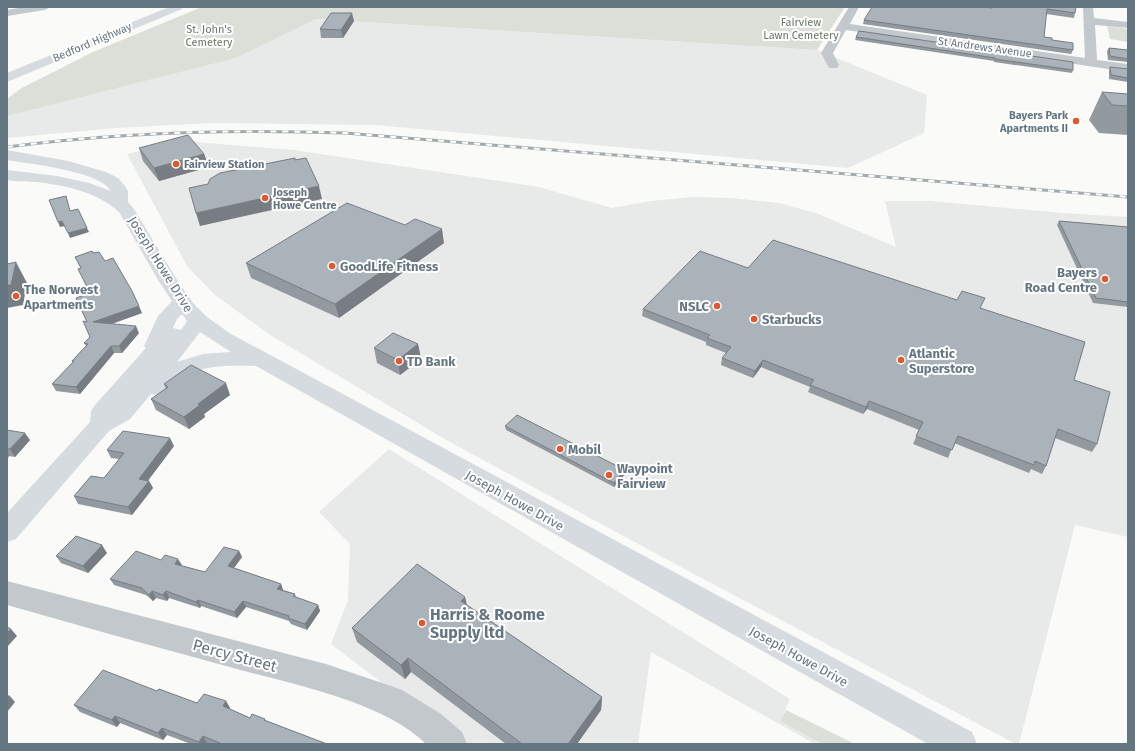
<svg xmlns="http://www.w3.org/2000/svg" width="1135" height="751" viewBox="0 0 1135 751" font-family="'Fira Sans',sans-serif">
  <rect width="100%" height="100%" fill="#fafaf8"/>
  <g fill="#e8e9e9">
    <polygon points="316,19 817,50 927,95 924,133 848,168 376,125 213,123 116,128 7,138 7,116 236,58"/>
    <polygon points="183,141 294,150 539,187 612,208 651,201 694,197 732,198 779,203 816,213 896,247 885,201 930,201 1063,213 1128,217 1128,537 1075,525 1019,744 1016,744 692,573 448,441 270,335 215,295 187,266 127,154"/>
    <polygon points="389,449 790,699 780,721 822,744 815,744 651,652 638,744 462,744 331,644 348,600 350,544 319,512"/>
  </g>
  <g fill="#dadfd7">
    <polygon points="202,7 845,7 817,50 316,19 236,58 7,116 7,99 20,89 93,52"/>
    <polygon points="1107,26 1128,29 1128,42 1110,39"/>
    <polygon points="786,710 855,744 822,744 780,721"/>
  </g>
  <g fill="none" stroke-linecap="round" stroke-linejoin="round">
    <g fill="#c3c8cc" fill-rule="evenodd">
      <polygon points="24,7 50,7 45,10 7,16 7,10"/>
      <polygon points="849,7 859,7 850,24 1085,58 1083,7 1093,7 1094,18 1128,22 1128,28 1095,25 1097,60 1128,64 1128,72 846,30 833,53 839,65 837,68 829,68 821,53"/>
      <path d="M7,581L326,664L391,686L402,690L441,714L462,732L467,744H426C382,700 286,683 226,666C153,646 80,626 7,605Z"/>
    </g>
    <g fill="#d6dbdf" fill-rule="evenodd">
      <polygon points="169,7 183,7 182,9 7,82 7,73"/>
      <path d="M7,150L68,161L106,172L118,178L125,186L128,191V202L134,209L177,280L193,303L207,317L231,334L972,732L977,744H928L256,366C233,366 209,364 188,375C176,381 165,398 151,394L130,419L109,431L16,539L7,542V513L90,422L91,411L95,405L146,348L144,346L158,316L172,301L158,280L119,212C97,192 65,185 35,182C26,181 16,182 7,180V170L57,176L89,183L111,191C100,171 30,164 7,160ZM182,314L187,321L181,330L173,328L177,319ZM200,332L231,352L203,354L177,362Z"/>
    </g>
    <defs>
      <path id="rail" d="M7,147C120,132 232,129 345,133L1128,197"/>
    </defs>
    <use href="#rail" stroke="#a2aab0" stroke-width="3"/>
    <use href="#rail" stroke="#fff" stroke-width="2" stroke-dasharray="6" stroke-linecap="butt"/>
  </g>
  <g fill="#929a9f">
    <polygon points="1076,7 1075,13 1074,18 1046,14 1044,37 1052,40 1073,50 1071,54 863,24 864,20 992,8"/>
    <polygon points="354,21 343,38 321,38 320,29"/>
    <polygon points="859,31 1073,70 1072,73 994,62 994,61 855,40 856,37"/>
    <polygon points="1109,48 1128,50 1128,62 1108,60 1107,51"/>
    <polygon points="1110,67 1128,69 1128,82 1109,79 1109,71"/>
    <polygon points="1102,92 1128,94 1128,135 1099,133 1089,120"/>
    <polygon points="139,148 204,154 209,167 159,181 143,161"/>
    <polygon points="1059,221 1128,227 1128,307 1093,303 1057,225"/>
    <polygon points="444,243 339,318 251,278 246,263"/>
    <polygon points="93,253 105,261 142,313 112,324 139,333 122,353 114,353 80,394 56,391 52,384 73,363 72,361 86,346 84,343 90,337 87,322 90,293 81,268 75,257"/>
    <polygon points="748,268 981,308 1074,380 1097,444 1092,452 1055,438 1046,466 1042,474 1031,469 1029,473 954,443 948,458 913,444 919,430 867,409 863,414 808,392 810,387 761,367 753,378 721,365 722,358 726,353 706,345 706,342 642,316 643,309"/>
    <polygon points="418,344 421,359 400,375 377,363 374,348"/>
    <polygon points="164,384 230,395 204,414 205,417 189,429 156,410 151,399 166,389"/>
    <polygon points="505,426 625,470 625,474 614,487 506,430"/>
    <polygon points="7,430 30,440 15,457 9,456 7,459"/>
    <polygon points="174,446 148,480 149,481 153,488 132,515 78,504 74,496 104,478 119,459 111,458 107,450"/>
    <polygon points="239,551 242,557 234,568 281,584 283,590 295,594 296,597 318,605 320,611 307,630 291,624 289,621 246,607 237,618 201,606 200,608 169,598 167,601 156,598 153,601 146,595 114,585 110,579 161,560 205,572"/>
    <polygon points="107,553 88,573 61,563 56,556"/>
    <polygon points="465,597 467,605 602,697 601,710 577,744 506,744 411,672 405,679 357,642 352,628"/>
    <polygon points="157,691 197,703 226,701 230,708 230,709 250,718 265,719 266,721 327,744 210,744 207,743 207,744 191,744 167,735 163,740 120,723 117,727 80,712 74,705"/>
  </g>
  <g fill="#777d82">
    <polygon points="352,13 354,21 343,38 341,30"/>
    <polygon points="204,154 209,167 159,181 154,168"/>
    <polygon points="319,186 322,199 200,226 196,213"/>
    <polygon points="62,221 65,226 60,227 58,222"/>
    <polygon points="87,228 89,232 70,238 68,233"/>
    <polygon points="442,229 444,243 339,318 335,304"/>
    <polygon points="16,262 27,283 23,305 7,308 7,285"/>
    <polygon points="139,306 142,313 96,329 93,322"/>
    <polygon points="136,326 139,333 122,353 119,346"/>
    <polygon points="418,344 421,359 400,375 398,360"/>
    <polygon points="111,346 114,353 80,394 76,387"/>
    <polygon points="763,360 761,367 753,378 755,371"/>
    <polygon points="226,383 230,395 204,414 205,417 189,429 184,417 198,404"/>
    <polygon points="869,401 867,409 863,414 866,407"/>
    <polygon points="25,433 30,440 15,457 10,449"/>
    <polygon points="170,438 174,446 144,486 139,479"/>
    <polygon points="7,453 9,456 7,459"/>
    <polygon points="625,470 625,474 614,487 614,483"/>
    <polygon points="149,481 153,488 132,515 128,507"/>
    <polygon points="102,545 107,553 88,573 83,566"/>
    <polygon points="239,551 242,557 231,572 228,566"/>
    <polygon points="178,559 182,565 178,570 175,564"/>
    <polygon points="281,584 283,590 279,595 277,589"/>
    <polygon points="152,591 156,598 153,601 149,595"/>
    <polygon points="166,591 169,598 167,601 163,595"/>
    <polygon points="465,597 468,611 461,601"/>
    <polygon points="198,600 201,606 200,608 196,602"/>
    <polygon points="243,601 246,607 237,618 234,612"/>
    <polygon points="318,605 320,611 307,630 305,624"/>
    <polygon points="11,629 17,636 7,647 7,633"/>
    <polygon points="408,658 411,672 405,679 401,665"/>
    <polygon points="9,695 15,702 7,712 7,697"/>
    <polygon points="602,697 601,710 577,744 568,744"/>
    <polygon points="226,701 230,708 227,713 223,706"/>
    <polygon points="115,716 120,723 117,727 112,720"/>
    <polygon points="162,728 167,735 163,740 158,733"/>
    <polygon points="203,736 207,743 207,744 200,744 199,742"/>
  </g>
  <g fill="#aab3b9" stroke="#777d82">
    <polygon points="872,7 984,7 992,8 992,7 1076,7 1075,13 1047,9 1044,37 1052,38 1052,40 1073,43 1073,50 864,20"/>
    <polygon points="331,13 352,13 341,30 320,29"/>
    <polygon points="859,31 1073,62 1073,70 995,59 995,58 856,37"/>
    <polygon points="1109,48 1128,50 1128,59 1110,56"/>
    <polygon points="1110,67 1128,69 1128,78 1111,75"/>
    <polygon points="1102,92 1128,94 1128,106 1112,105"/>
    <polygon points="188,135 204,154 154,168 139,148"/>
    <polygon points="295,158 295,160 306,158 319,186 196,213 189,188 208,184 210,179 220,173"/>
    <polygon points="66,196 70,211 78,209 87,228 68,233 62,221 58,222 49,200"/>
    <polygon points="347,203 405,225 415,219 442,229 335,304 246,263"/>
    <polygon points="1059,221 1128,227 1128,302 1096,298"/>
    <polygon points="773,240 957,300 962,291 985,298 980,308 1085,342 1074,380 1110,392 1097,444 1058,429 1046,466 1035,461 1034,465 958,436 952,450 916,436 923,422 869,401 866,407 810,385 814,380 763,360 755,371 722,358 731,347 707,338 710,335 643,309 700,251 748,268"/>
    <polygon points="92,251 93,253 99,252 105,261 113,258 132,291 139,306 93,322 136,326 119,346 111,346 76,387 52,384 74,361 72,361 88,344 84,343 90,337 83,321 87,322 76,298 90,293 78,269 81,268 75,257"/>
    <polygon points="16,262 11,285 7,285 7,264"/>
    <polygon points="393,333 418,344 398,360 374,348"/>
    <polygon points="191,365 226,383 198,404 200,405 184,417 151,399 168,387 164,384"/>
    <polygon points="517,415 625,470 614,483 505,426"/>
    <polygon points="7,430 25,433 10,449 7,449"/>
    <polygon points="123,431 170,438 139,479 149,481 128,507 74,496 91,476 104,478 124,453 107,450"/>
    <polygon points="76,536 102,545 83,566 56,556"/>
    <polygon points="224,547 239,551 228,566 281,584 277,589 295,594 293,596 318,605 305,624 288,618 289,616 243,601 234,612 198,600 196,602 166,591 163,595 152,591 149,595 142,588 110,579 136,551 161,560 165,555 178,559 175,564 205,572"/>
    <polygon points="417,564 465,597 461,601 602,697 568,744 522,744 408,658 401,665 352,628"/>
    <polygon points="7,627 11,629 7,633"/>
    <polygon points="103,670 157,691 159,689 197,703 204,694 226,701 223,706 250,718 252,714 265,719 264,720 327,744 222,744 203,736 199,742 162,728 158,733 115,716 112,720 74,705"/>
  </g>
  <g fill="#e4572e" stroke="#fff" stroke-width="1.5">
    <circle cx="1076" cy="121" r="4"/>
    <circle cx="176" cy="164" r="4"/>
    <circle cx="265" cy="198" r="4"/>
    <circle cx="332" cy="266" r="4"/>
    <circle cx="1105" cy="279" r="4"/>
    <circle cx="16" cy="296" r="4"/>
    <circle cx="717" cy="306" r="4"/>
    <circle cx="754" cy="319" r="4"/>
    <circle cx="901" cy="360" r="4"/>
    <circle cx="399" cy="361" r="4"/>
    <circle cx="560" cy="449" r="4"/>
    <circle cx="609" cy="475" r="4"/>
    <circle cx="422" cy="623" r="4"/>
  </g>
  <g text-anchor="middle" stroke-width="4" stroke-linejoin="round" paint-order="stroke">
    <g font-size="11" fill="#687a64" stroke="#fff">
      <text x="801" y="26">Fairview<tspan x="801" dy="13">Lawn Cemetery</tspan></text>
      <text x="209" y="33">St. John's<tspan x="209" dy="13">Cemetery</tspan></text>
    </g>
    <g font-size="11" fill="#657683" stroke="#fff">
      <text transform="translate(92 42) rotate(-23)" y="4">Bedford Highway</text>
      <text transform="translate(985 47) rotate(8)" y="4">St Andrews Avenue</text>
    </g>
    <g font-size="11" font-weight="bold" fill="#657683" stroke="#fff" text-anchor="start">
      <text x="1068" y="119" text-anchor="end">Bayers Park<tspan x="1068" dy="13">Apartments II</tspan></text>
      <text x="184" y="168">Fairview Station</text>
      <text x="273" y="196">Joseph<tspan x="273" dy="13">Howe Centre</tspan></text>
    </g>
    <g font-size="13" fill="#657683" stroke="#fff">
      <text transform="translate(161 264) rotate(58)" y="5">Joseph Howe Drive</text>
      <text transform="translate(515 500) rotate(29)" y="5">Joseph Howe Drive</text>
      <text transform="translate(799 656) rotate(29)" y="5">Joseph Howe Drive</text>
    </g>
    <g font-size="13" font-weight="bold" fill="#657683" stroke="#fff" text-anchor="start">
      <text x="340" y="271">GoodLife Fitness</text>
      <text x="1097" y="277" text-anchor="end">Bayers<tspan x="1097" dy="15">Road Centre</tspan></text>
      <text x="24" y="294">The Norwest<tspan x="24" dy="15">Apartments</tspan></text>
      <text x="709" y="311" text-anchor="end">NSLC</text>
      <text x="762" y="324">Starbucks</text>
      <text x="909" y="358">Atlantic<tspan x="909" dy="15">Superstore</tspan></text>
      <text x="407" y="366">TD Bank</text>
      <text x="568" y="454">Mobil</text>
      <text x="617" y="473">Waypoint<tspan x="617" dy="15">Fairview</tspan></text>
    </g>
    <g font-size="16" font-weight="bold" fill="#657683" stroke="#fff" text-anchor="start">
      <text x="430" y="620">Harris &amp; Roome<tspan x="430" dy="18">Supply ltd</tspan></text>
    </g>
    <g font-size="16" fill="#657683" stroke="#fff">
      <text transform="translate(235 655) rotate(15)" y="6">Percy Street</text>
    </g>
  </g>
  <rect width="1135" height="751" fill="none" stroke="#657683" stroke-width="16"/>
</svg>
